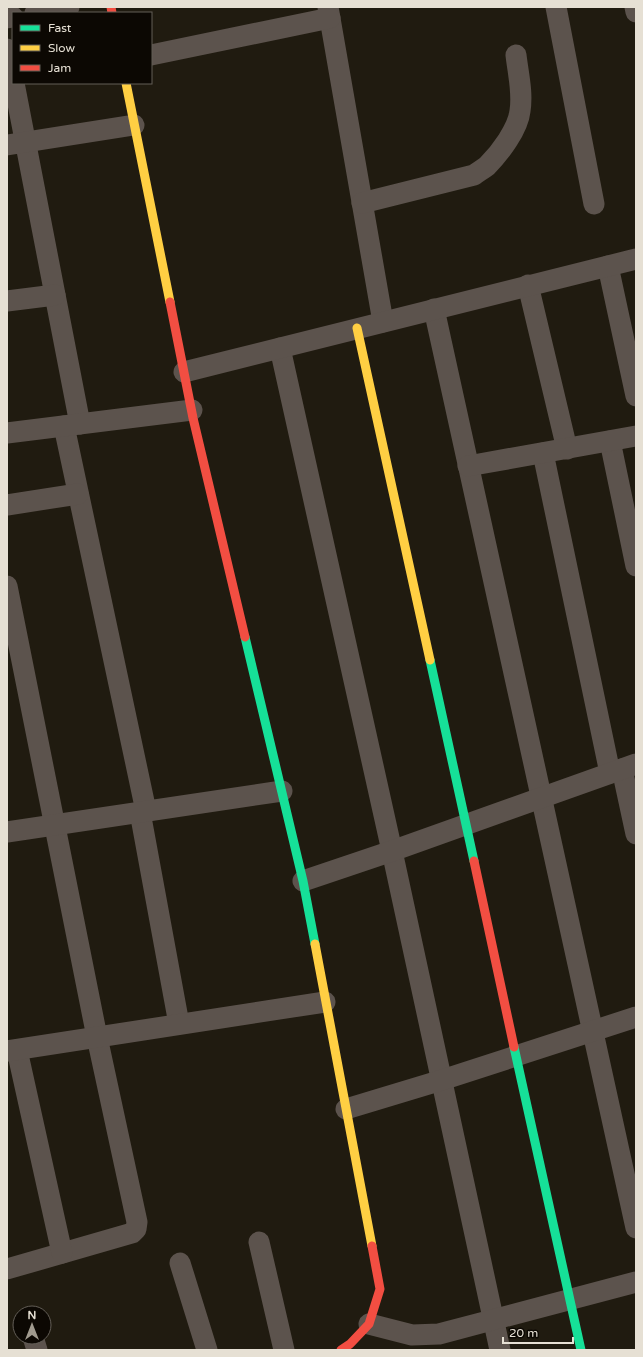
<svg xmlns="http://www.w3.org/2000/svg" width="643" height="1357" viewBox="0 0 643 1357" font-family="'Varela Round',sans-serif">
  <rect width="100%" height="100%" fill="#201b10"/>
  <g fill="none" stroke-linecap="round" stroke-linejoin="round">
    <g stroke="#5c534d" stroke-width="21">
      <polyline points="328,7 383,322"/>
      <polyline points="556,7 594,204"/>
      <polyline points="635,7 636,12"/>
      <polyline points="35,13 69,7"/>
      <polyline points="7,18 13,17"/>
      <polyline points="7,49 13,79"/>
      <polyline points="151,55 330,18"/>
      <polyline points="14,83 80,424"/>
      <polyline points="7,145 134,125"/>
      <path d="M362,203L474,175C478,172 483,169 487,166C500,153 518,129 520,111C523,92 518,73 516,55"/>
      <polyline points="608,266 636,396"/>
      <polyline points="528,285 567,449"/>
      <polyline points="7,301 55,295"/>
      <polyline points="434,309 636,1228"/>
      <polyline points="280,348 392,851 500,1350"/>
      <polyline points="184,372 636,259"/>
      <polyline points="64,426 146,811"/>
      <polyline points="7,433 192,410"/>
      <polyline points="610,441 636,566"/>
      <polyline points="543,453 610,773"/>
      <polyline points="468,466 636,436"/>
      <polyline points="7,505 78,494"/>
      <polyline points="7,586 97,1037 137,1222 136,1229 132,1233 7,1269"/>
      <polyline points="622,769 636,834"/>
      <polyline points="140,812 179,1024"/>
      <polyline points="7,832 282,791"/>
      <polyline points="303,881 392,851 636,764"/>
      <polyline points="17,1050 62,1253"/>
      <polyline points="7,1051 325,1002"/>
      <polyline points="346,1109 442,1080 636,1017"/>
      <polyline points="259,1242 284,1350"/>
      <polyline points="180,1263 207,1350"/>
      <polyline points="369,1324 412,1335 439,1334 636,1282"/>
      <polyline points="33,1337 37,1350"/>
    </g>
    <g stroke="#16e098" stroke-width="9">
      <polyline points="245,637 303,881 315,944"/>
      <polyline points="430,660 474,861"/>
      <polyline points="514,1047 581,1350"/>
    </g>
    <g stroke="#ffcf43" stroke-width="9">
      <polyline points="126,83 170,302"/>
      <polyline points="357,328 430,660"/>
      <polyline points="315,944 372,1246"/>
    </g>
    <g stroke="#f24e42" stroke-width="9">
      <polyline points="111,7 112,13"/>
      <polyline points="170,302 193,418 245,637"/>
      <polyline points="474,861 514,1047"/>
      <polyline points="341,1350 350,1344 369,1324 380,1289 372,1246"/>
    </g>
  </g>
  <rect width="643" height="1357" fill="none" stroke="#e6e0d4" stroke-width="16"/>
  <rect x="12" y="12" width="140" height="72" fill="#0c0803" stroke="#635e57"/>
  <rect x="20" y="25" width="20" height="6" fill="#16e098" stroke="#635e57"/>
  <text x="48" y="32" font-size="12" fill="#e6e0d4">Fast</text>
  <rect x="20" y="45" width="20" height="6" fill="#ffcf43" stroke="#635e57"/>
  <text x="48" y="52" font-size="12" fill="#e6e0d4">Slow</text>
  <rect x="20" y="65" width="20" height="6" fill="#f24e42" stroke="#635e57"/>
  <text x="48" y="72" font-size="12" fill="#e6e0d4">Jam</text>
  <g transform="translate(32 1325)"><circle r="19" fill="#0c0803" stroke="#635e57"/>
  <path d="M0-3L7 15L0 10L-7 15Z" fill="#a19b8f"/>
  <text y="-6" font-size="11" font-weight="bold" text-anchor="middle" fill="#e6e0d4">N</text>
  </g>
  <path d="M503 1337v6h70v-6" fill="none" stroke="#e6e0d4" stroke-width="2"/>
  <text x="509" y="1337" font-size="12" fill="#e6e0d4" stroke="#0c0803" stroke-width="3" paint-order="stroke">20 m</text>
</svg>
